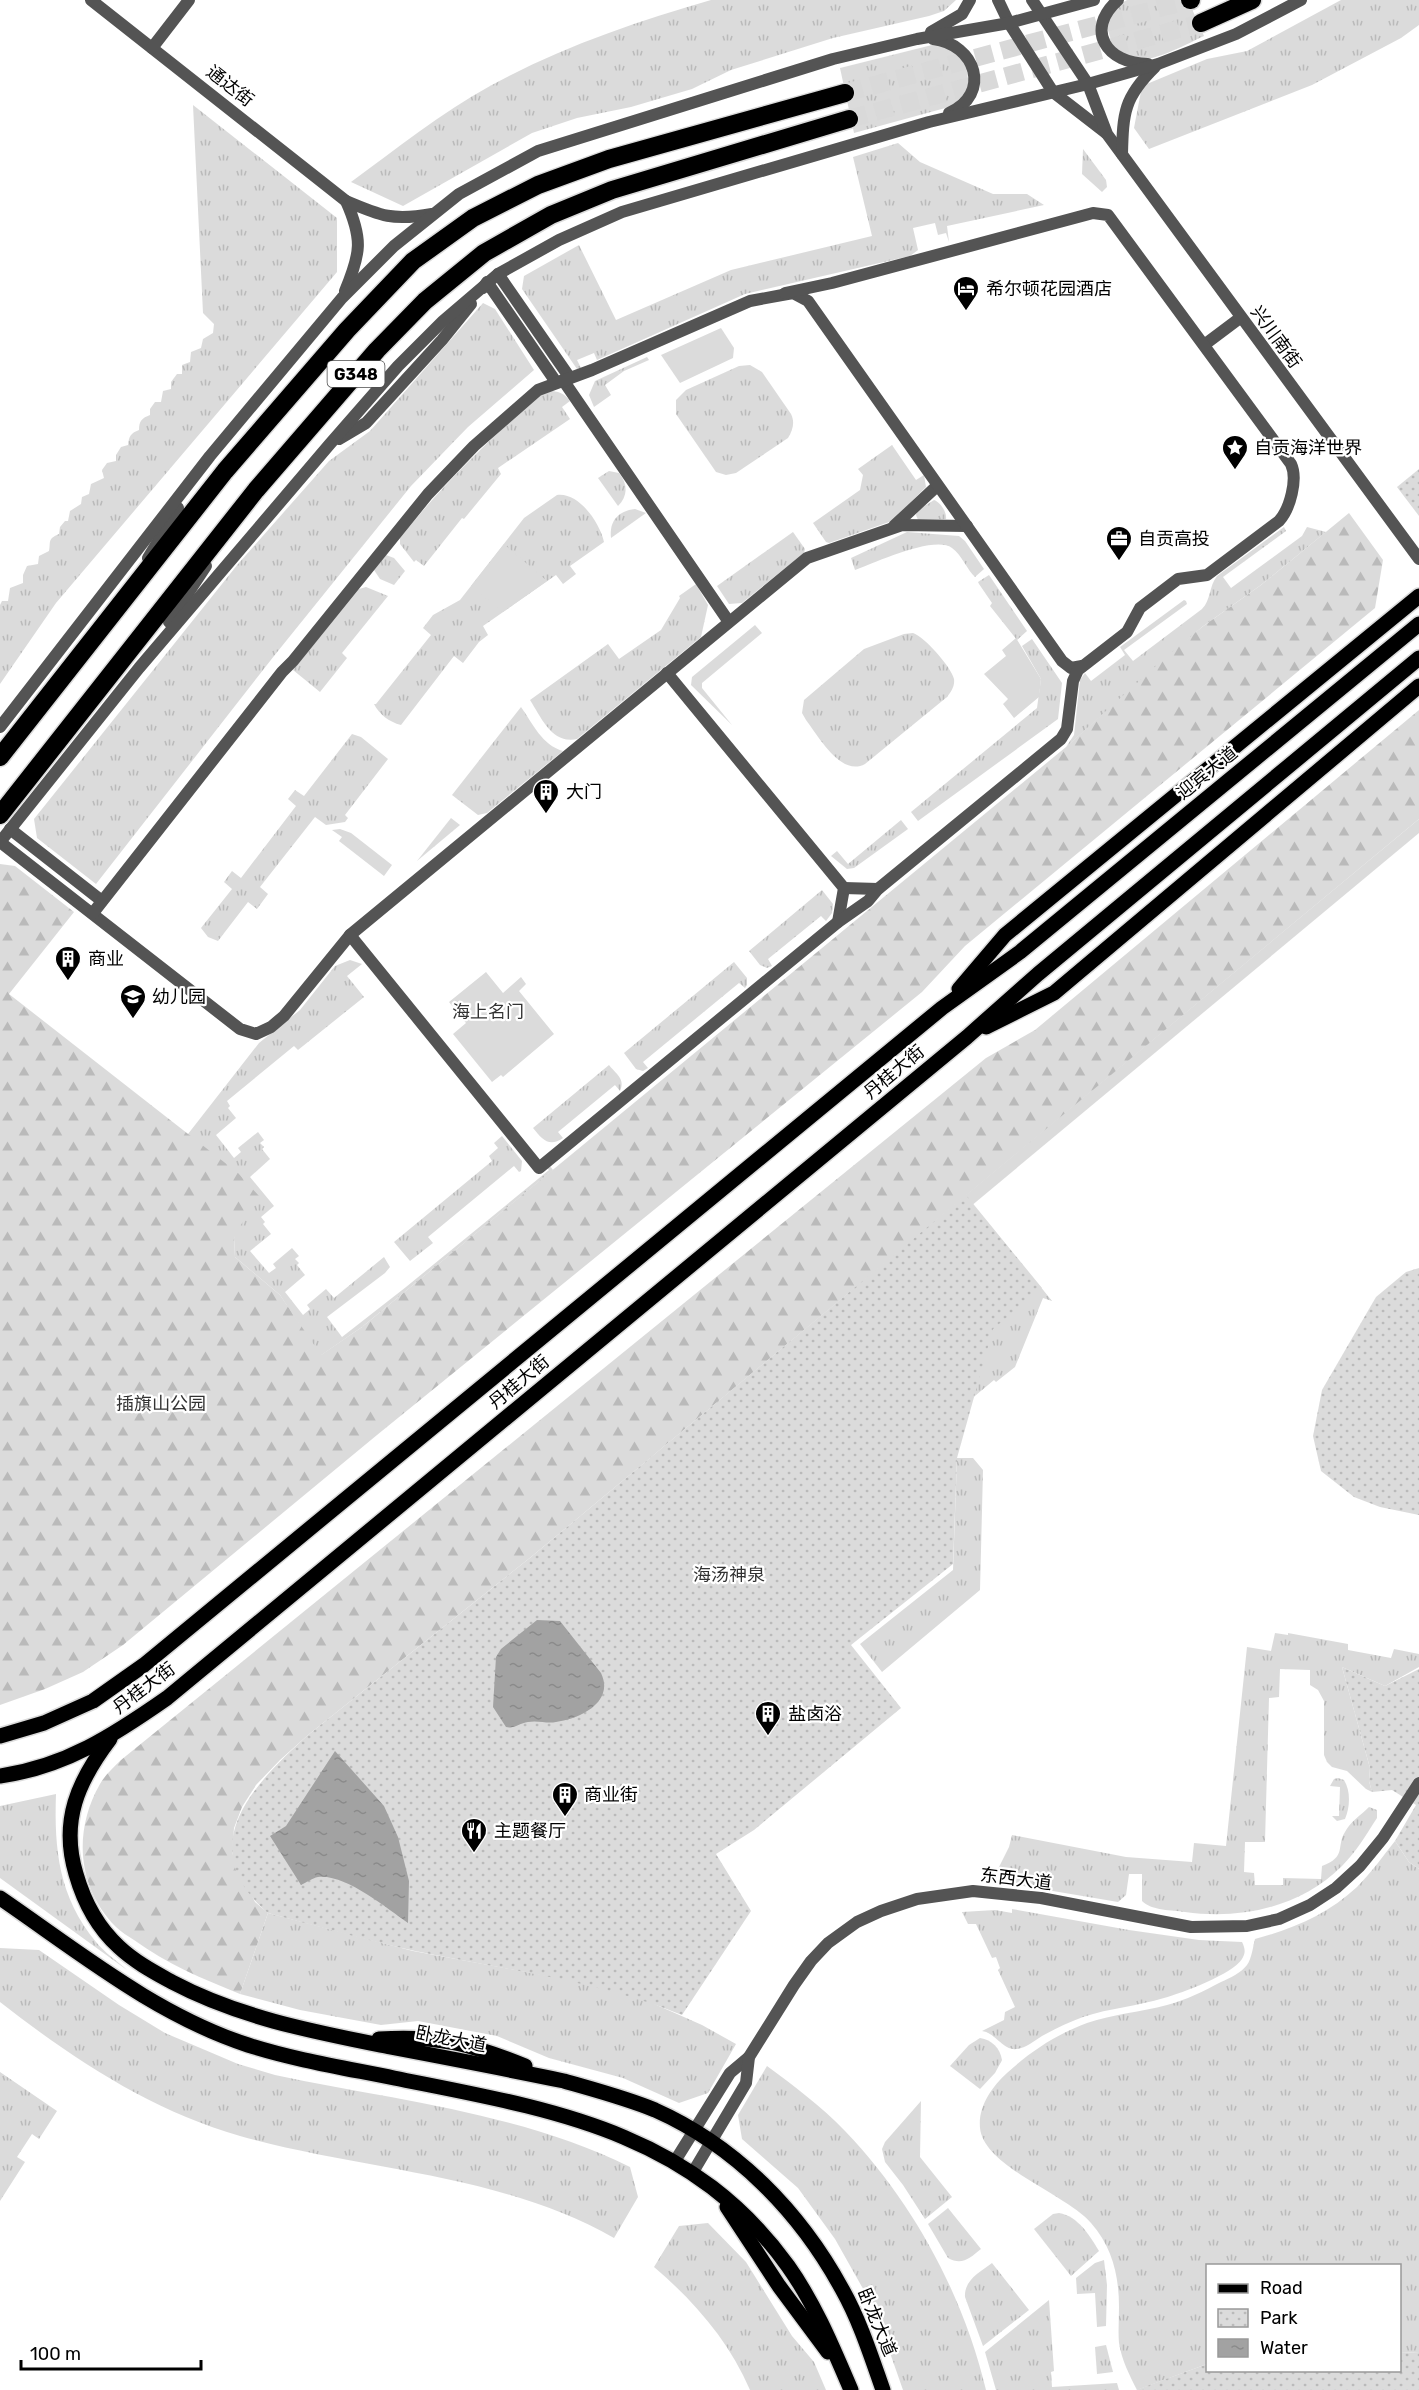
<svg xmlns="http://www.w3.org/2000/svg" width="1419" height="2390" viewBox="0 0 1419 2390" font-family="Rubik,'Noto Sans SC',sans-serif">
  <defs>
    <pattern id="grass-tufts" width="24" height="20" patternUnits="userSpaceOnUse" patternTransform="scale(1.5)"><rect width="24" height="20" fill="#dbdbdb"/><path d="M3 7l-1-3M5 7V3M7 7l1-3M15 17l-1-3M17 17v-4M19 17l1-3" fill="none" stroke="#bababa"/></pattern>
    <pattern id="forest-firs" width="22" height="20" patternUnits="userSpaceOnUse" patternTransform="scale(1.5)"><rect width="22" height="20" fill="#dbdbdb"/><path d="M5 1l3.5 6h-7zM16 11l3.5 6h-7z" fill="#bababa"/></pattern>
    <pattern id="park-dots" width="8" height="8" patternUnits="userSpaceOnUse" patternTransform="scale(1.5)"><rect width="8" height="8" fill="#dbdbdb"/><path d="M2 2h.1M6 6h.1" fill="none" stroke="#bababa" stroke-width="1.8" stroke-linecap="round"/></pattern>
    <pattern id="water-ripples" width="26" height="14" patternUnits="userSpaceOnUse" patternTransform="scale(1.5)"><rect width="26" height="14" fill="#a2a2a2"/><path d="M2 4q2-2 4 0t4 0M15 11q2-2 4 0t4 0" fill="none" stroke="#8a8a8a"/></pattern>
  </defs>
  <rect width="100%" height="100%" fill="#fff"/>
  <g fill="url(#grass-tufts)">
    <path d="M711,0H956L944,11L929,16L833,38L731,70L692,89L631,107L577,118L532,133L403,206L351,182C396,149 441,113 490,86C559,48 635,22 711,0Z"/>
    <path d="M1127,0H1188L1204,36C1189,43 1154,62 1139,59C1106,54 1096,15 1127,0Z"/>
    <polygon points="1341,0 1419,0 1419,25 1401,38 1312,85 1149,149 1134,128 1142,86 1207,59 1247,51"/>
    <path d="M932,45C968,46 982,88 949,107L854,133L840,68Z"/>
    <path d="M193,105L337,218V272L56,603L0,684V605L2,601H8L10,588L23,583V575L27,566L38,564L39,556L49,551C51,542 47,539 59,534L60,527L65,521H68L70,511L81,504L82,497L89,494L91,484L104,478L102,470L107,463L116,461V455L121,447L128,445C129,436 131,433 139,430C139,421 142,418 150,415V409L155,402H161L163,391L171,389V382L177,374H182V365L190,362L191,352L201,348L203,339L213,333L214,324L203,313Z"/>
    <polygon points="898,143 920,162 993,194 1027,194 1044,205 947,226 949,242 946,233 938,235 935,223 913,228 918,250 910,256 745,294 597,360 594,353 577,360 581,368 577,369 522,289 524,276 579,245 616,320 731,270 872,236 853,157"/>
    <polygon points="1083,149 1106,180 1107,187 1102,192 1082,174"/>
    <polygon points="483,303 495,309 534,370 468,427 411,486 274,656 96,884 37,838 34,819 238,564 329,461 370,431"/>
    <polygon points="647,357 649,360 624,371 605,385 611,395 594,407 589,395 595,381"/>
    <path d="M750,365L762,372L791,414C795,422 793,430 788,438L736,473L726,475L716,472L676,414V400L686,390L739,366Z"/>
    <path d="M549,391C558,391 564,393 570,401L562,407L570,419L498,468L501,474L464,519L462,518L424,566L416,560L414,562L400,544V538C444,483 487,442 539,395Z"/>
    <polygon points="892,445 916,480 924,475 926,487 892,521 829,543 826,542 813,523 860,490 863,475 858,469"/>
    <path d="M609,471L619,473C628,484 628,496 618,506L598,478Z"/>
    <path d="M557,495C579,492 600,523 604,542L570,566L576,574L563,584L556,575L483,626L488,635L479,642L463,663L454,656L401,725C389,722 379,714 374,704H376L431,635L423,628L433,615L460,600L524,518Z"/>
    <path d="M934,500C940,502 947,512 946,519L918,520L916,515L917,511Z"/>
    <path d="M635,509L646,513L611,538C609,521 618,511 635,509Z"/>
    <path d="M1284,527L1286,531L1223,577L1231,588L1302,536L1307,527L1326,532L1261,585L1202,627L1066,747L1074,735L1080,680L1085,673L1091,681L1125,655L1120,647L1184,600L1186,601L1187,604L1124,650L1133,661L1202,609C1211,600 1209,586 1217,576Z"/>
    <polygon points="793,532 805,549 804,553 742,603 729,604 717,586"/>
    <path d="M907,532L959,536L965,541L984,569L975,577C967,570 962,555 952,548C934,535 875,563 855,570L851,558Z"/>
    <polygon points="386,555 394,558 405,571 394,585 380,579 374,570"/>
    <polygon points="989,575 1027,631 1017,640 990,606 992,603 979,584 978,582"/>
    <path d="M696,584L708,605L701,637L577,739C552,744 542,719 530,700L608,644L619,659L661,630L680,598L679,596Z"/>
    <polygon points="366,587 388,596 342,653 347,658 320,692 293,670 359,589"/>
    <polygon points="755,625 762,633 702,683 702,688 732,725 691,685 692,677"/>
    <path d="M913,633C924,636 952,668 954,679C955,686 951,692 947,697L865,764C841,777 819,737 806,720L802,713L804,700L864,649L904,634Z"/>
    <polygon points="1032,639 1062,683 1058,719 918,821 911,812 1037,708 1041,679 1022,646"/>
    <path d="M521,707C533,724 542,745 563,751L487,813L478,815L452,795Z"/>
    <polygon points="352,734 361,737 388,759 345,815 348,818 345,822 326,825 315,817 260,887 268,894 257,909 248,902 218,941 208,937 201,928 232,889 224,882 232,871 241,878 296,806 288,799 295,790 304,796"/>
    <polygon points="451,818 460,825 417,861"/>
    <polygon points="1419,819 1419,833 875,1286 850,1291"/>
    <polygon points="901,820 908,829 854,868 847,869 831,856 837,851 848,864"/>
    <polygon points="822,890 833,904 832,913 826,921 821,916 768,959 772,966 767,968 760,965 749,951"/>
    <polygon points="350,960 362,964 347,976 364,997 298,1050 294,1046 227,1101 230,1106 228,1108 236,1118 216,1135 234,1158 241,1152 238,1148 258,1132 264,1140 260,1143 264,1147 262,1149 270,1159 250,1177 274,1206 261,1217 265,1222 263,1224 271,1234 250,1251 269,1273 276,1268 273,1264 292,1248 299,1256 295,1259 299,1263 297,1265 305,1275 285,1292 303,1315 310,1309 307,1305 326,1289 334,1298 384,1257 390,1267 385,1273 327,1317 342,1337 406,1287 549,1170 547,1168 550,1166 553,1170 362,1327 320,1356 280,1295 235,1257 234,1236 188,1134 259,1043 300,1010 335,966"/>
    <polygon points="734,962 747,978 747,985 745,988 739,983 643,1062 648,1068 643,1071 636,1069 624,1053"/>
    <path d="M609,1065C615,1073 626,1079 620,1091L615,1085L558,1132L563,1138C549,1148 542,1139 533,1128Z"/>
    <polygon points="502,1136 522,1161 521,1171 519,1172 514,1166 428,1237 433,1243 410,1261 394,1242 492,1161 489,1156 498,1148 494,1143"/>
    <polygon points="1040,1286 1052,1301 1043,1298 1015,1367 996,1382 994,1380 957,1411 878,1299"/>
    <polygon points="957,1458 973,1458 983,1470 980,1590 882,1672 860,1644 953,1570"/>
    <path d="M1275,1633L1288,1635V1633L1348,1644V1650L1391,1658L1394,1649L1419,1654V1667L1385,1686L1342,1667L1370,1768L1369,1781L1372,1792L1366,1789L1347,1771L1332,1767L1327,1762L1324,1755V1701L1318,1690L1310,1685V1670L1280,1669L1279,1697L1269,1698L1265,1842H1245L1244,1872L1254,1873L1255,1885H1283V1878L1321,1879L1322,1866C1347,1857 1336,1846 1345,1832C1350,1822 1361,1815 1369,1807L1377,1810V1818C1366,1835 1356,1852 1342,1866C1301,1907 1241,1920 1185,1912C1172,1910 1152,1911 1142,1901V1874H1129L1126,1895L1118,1902L1011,1884L1002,1880L998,1869L1009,1847L1012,1835L1126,1857L1192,1862L1194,1843L1226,1846L1247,1647L1271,1651Z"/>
    <path d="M1338,1778L1344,1780C1351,1791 1350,1808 1345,1819L1337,1821L1332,1816H1339L1340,1787L1330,1786L1334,1779Z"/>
    <path d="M56,1794C54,1850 59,1897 96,1942C104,1952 117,1961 127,1970L0,1878V1806Z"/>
    <path d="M1395,1841L1409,1862L1419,1869V2352L1400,2353V2266H1208L1207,2364L1137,2390C1129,2374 1122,2361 1119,2343C1118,2332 1119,2319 1119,2307C1119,2275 1112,2247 1091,2223C1066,2194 984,2167 980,2128C978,2106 992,2087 1007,2073C1031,2051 1057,2034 1087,2023C1113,2014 1141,2012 1167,2005C1186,2000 1204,1991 1221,1982C1230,1978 1241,1973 1247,1965C1252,1958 1253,1946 1255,1939C1293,1929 1328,1914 1357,1887C1371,1873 1383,1856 1395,1841Z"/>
    <path d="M1012,1909L1129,1930L1199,1940L1242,1942C1245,1948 1246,1953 1242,1959C1233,1974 1182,1993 1164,1998C1138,2006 1110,2008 1083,2017C1069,2022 1055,2029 1042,2036C1034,2041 1026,2048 1017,2049C1003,2051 996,2033 982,2031L1004,2020L1005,2012L1015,2007L998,1970L1000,1968L996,1957L992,1958L976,1924H968L962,1912L995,1910L1012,1913Z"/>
    <polygon points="268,1913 413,1951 570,1980 643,1999 702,2025 736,2044 708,2093 679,2103 623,2078 549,2058 497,2036 418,2021 381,2025 300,2010 240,1994"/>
    <path d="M0,1948L39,1950L119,2005L165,2033L238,2064L275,2075C393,2100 522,2113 630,2167L638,2197L614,2238C501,2173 363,2171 240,2136C150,2110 73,2059 0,2002Z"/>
    <path d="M980,2038C992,2040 1000,2048 1002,2060L995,2073L980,2089L950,2066L969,2045Z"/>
    <path d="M767,2066C794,2086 821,2106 845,2131C913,2202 963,2294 986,2390H903L875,2310L835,2239L798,2188L742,2139L738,2115Z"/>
    <polygon points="0,2072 57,2111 39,2139 32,2134 17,2157 25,2162 0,2201"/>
    <polygon points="921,2101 920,2157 952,2197 925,2219 903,2185 885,2162 882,2149 885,2142"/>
    <path d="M948,2208L981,2249C970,2258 962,2266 948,2258L928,2224Z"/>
    <path d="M1059,2213C1078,2216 1090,2236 1099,2251L1071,2276L1034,2229L1053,2214Z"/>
    <path d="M708,2223L746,2262L792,2336L814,2362L826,2390H750C729,2341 694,2301 654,2267L679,2226Z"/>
    <polygon points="1104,2260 1107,2285 1106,2326 1097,2327 1095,2293 1077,2294 1076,2278 1095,2263"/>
    <path d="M992,2263L1029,2310L983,2346L965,2297C964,2280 980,2272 992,2263Z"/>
    <polygon points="1049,2300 1054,2371 1051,2372 1052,2387 1117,2383 1119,2390 996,2390 985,2352"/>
    <polygon points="1106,2345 1113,2372 1097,2374 1095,2347"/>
  </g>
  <g fill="url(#forest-firs)">
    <polygon points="1349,513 1383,560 1375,608 965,946 922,992 377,1435 123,1645 83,1672 45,1689 0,1705 0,864 15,866 74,912 9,994 238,1173 259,1196 234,1236 235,1257 280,1295 321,1355 362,1327 1066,747 1168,655 1202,627 1261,585"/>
    <path d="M1419,710V819L531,1557L308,1735L280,1760L256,1785L242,1807L234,1828L232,1853L255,1902L268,1913L240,1994C203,1979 167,1964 134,1940C128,1936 121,1932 116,1927C77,1888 73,1831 100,1784C105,1775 114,1767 121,1760L986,1058L1035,1030Z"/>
  </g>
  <g fill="url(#park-dots)">
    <polygon points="1419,469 1419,516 1397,487"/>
    <path d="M966,1195L1042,1288L993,1329L957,1458L953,1564L851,1645L901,1708L754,1830L716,1854L751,1911L682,2015C596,1980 505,1970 415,1951C365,1940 317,1926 268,1913C191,1847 253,1785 308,1735L531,1557Z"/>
    <polygon points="1419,1268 1419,1515 1380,1507 1354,1497 1321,1471 1313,1436 1322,1390 1376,1297 1406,1272"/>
    <polygon points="1342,1667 1385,1686 1419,1669 1419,1869 1409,1862 1395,1841 1416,1805 1392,1790 1372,1792 1369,1781 1370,1768"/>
    <polygon points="1419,2352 1419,2390 1136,2390 1207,2364 1208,2370 1400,2370 1400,2353"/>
  </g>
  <g fill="#dbdbdb">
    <polygon points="721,328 734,348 733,358 680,383 661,355"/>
    <polygon points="504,544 547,581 503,612 471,586"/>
    <polygon points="1016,638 1041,679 1039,697 1014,718 1003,704 1008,699 984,674 1006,656 1002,650"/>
    <polygon points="340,829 351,833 392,865 384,876 339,841 342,837 332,830"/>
    <polygon points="486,972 503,993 521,977 526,984 519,991 554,1034 503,1077 501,1075 492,1082 453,1034 466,1023 449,1002"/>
  </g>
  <g fill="url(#water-ripples)">
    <path d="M537,1620L560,1621L601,1673C615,1702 580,1719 556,1722C547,1724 538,1720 528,1722C520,1723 514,1729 506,1727L493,1707L496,1657L501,1649Z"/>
    <path d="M335,1751L384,1806L398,1837L409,1881L408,1923C386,1908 346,1874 318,1877C312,1878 306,1883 301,1885L270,1836L286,1826Z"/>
  </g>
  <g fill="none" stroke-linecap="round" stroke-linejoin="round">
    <g stroke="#d9d9d9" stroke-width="18" stroke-dasharray="18 9" stroke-linecap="butt">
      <polyline points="845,93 1190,0"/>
      <polyline points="849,119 1201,23"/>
    </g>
    <defs>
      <g id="major">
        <polyline points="959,989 1005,935 1419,596"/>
        <polyline points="986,1027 1054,993 1419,686"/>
        <polyline points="0,1736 44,1723 93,1701 144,1665 942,1008 1020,952 1419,624"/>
        <path d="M110,1739C78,1781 60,1821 76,1874C84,1902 97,1927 119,1947C135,1962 154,1972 172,1982C240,2018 315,2032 390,2047C448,2058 506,2069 564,2081C595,2090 626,2098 655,2110C736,2146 800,2212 842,2289C860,2321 871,2356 883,2390"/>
        <path d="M0,1776C65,1767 114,1735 167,1698L967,1037L1038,974L1419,658"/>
        <path d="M0,1898C79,1952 156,2015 248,2045C295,2060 345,2068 394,2078C548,2109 689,2129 788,2266C815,2304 833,2348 851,2390"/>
        <path d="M379,2039C438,2035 471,2044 525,2066"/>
        <polyline points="727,2207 779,2286 828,2352"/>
      </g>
      <g id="highway">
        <polyline points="1190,0 1191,0"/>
        <polyline points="1201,23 1252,0"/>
        <polyline points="0,757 225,471 347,330 413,261 473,218 538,185 609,159 845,93"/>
        <polyline points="0,815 256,490 377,350 425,301 484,253 551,215 612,190 849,119"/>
      </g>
    </defs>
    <use href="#major" stroke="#dbdbdb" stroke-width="18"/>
    <use href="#highway" stroke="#dbdbdb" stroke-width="21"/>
    <g stroke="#545454" stroke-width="12">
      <polyline points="91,0 346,201"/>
      <polyline points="998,0 1009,23 1053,92 1106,133"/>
      <polyline points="1032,0 1088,84 1107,134 1419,559"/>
      <path d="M1118,0C1084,30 1107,64 1148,64"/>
      <polyline points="931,32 962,14 970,0"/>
      <path d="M933,39C976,44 992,94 949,113"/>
      <polyline points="152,48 189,0"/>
      <path d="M1122,154C1123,113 1124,97 1155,67"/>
      <polyline points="498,274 570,378"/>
      <polyline points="483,288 487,282 556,382"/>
      <path d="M345,291C361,253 363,239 346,201C381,216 393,221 432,214"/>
      <polyline points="1204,345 1240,318"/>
      <polyline points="563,380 729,622"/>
      <polyline points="339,439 366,423 442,340 471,304"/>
      <polyline points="894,526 937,486"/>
      <polyline points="148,558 178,508"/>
      <polyline points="169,622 206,566"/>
      <polyline points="667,673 844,888 838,922"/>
      <polyline points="0,727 210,456 342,298 394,246 459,194 538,151 833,59 917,39 1009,23 1094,0"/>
      <polyline points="10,829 102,901"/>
      <polyline points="0,842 139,668 329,445 398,366 443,321 498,274 559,240 622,212 929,122 1088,84 1158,64 1236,34 1301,0"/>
      <polyline points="0,842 240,1029 256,1034 271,1027 284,1016 350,935 807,558 902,525 967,526"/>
      <polyline points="844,888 878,889"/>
      <polyline points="93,913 282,672 293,661 428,494 474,446 538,390 592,370 750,301 793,293 808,301 1062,661 1071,668 1082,666"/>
      <path d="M350,935L539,1168L838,922L868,901L878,889L1061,739L1067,729L1073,681L1078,670L1127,632L1140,608L1178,579L1207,575L1279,521C1290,509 1298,479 1291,464L1108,215L1093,213L832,283L785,293"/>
      <polyline points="675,2161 730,2073 749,2057"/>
      <polyline points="693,2172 746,2083 749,2057 794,1985 811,1961 828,1943 857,1922 881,1911 917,1899 973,1891 1041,1898 1191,1927 1247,1926 1279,1919 1310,1905 1336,1888 1360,1866 1383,1838 1419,1783"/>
    </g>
    <use href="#major" stroke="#000" stroke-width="15"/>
    <use href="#highway" stroke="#000" stroke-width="18"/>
  </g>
  <defs>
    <symbol id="hotel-pin" viewBox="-11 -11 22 30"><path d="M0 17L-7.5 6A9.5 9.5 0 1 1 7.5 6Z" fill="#000" stroke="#fff"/><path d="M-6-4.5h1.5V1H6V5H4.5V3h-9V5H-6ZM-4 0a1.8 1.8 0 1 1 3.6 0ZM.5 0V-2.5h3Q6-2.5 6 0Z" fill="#fff"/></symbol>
    <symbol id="sight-pin" viewBox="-11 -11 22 30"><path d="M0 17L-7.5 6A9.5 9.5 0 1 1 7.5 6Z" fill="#000" stroke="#fff"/><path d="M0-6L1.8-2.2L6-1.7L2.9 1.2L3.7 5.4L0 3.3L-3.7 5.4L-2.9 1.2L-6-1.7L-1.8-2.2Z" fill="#fff"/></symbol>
    <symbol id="office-pin" viewBox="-11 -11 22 30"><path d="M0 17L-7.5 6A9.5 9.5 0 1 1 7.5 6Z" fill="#000" stroke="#fff"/><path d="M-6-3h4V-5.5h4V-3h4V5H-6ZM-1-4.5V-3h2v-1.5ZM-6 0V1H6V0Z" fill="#fff"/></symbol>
    <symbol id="building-pin" viewBox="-11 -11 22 30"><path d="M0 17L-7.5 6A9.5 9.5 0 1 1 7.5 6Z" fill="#000" stroke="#fff"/><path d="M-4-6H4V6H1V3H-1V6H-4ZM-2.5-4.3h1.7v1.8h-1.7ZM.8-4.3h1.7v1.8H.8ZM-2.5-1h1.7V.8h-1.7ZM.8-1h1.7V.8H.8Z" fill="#fff"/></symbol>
    <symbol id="school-pin" viewBox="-11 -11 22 30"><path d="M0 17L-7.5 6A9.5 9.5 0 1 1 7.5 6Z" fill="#000" stroke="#fff"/><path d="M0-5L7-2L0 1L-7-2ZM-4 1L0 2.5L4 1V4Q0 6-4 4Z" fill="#fff"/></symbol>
    <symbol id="restaurant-pin" viewBox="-11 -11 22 30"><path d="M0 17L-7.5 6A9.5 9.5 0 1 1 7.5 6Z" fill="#000" stroke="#fff"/><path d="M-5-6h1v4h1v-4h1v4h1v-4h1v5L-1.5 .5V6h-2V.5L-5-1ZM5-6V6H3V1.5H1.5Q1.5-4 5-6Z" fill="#fff"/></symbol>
  </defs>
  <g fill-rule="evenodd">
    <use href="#hotel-pin" x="951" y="274" width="30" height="40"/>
    <use href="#sight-pin" x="1220" y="433" width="30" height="40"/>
    <use href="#office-pin" x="1104" y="524" width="30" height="40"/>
    <use href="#building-pin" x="531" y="777" width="30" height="40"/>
    <use href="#building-pin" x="53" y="944" width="30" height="40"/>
    <use href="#school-pin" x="118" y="982" width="30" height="40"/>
    <use href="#building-pin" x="753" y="1699" width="30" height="40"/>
    <use href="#building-pin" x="550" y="1780" width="30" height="40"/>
    <use href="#restaurant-pin" x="459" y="1816" width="30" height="40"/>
  </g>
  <g text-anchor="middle" stroke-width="4.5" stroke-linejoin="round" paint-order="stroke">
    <rect fill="#fff" stroke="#4c4c4c" stroke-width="1.5" x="327.5" y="361" width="57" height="26" rx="4.5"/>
    <g font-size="16" font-weight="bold" fill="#000">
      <text x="356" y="380">G348</text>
    </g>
    <g font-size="18" fill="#000" stroke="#fff">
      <text transform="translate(230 86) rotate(38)" y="6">通达街</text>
      <text transform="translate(1276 337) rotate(54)" y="6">兴川南街</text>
      <text transform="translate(1207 773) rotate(-39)" y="6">迎宾大道</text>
      <text transform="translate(894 1072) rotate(-40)" y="6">丹桂大街</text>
      <text transform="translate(519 1382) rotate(-40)" y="6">丹桂大街</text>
      <text transform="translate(144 1688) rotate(-37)" y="6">丹桂大街</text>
      <text transform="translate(1016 1879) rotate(7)" y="6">东西大道</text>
      <text transform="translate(451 2039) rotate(11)" y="6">卧龙大道</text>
      <text transform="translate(877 2322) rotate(67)" y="6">卧龙大道</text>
    </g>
    <g font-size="18" fill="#000" stroke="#fff" text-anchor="start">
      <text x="986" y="295">希尔顿花园酒店</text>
      <text x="1254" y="454">自贡海洋世界</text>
      <text x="1138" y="545">自贡高投</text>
      <text x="566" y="798">大门</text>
      <text x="88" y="965">商业</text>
      <text x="152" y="1003">幼儿园</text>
      <text x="788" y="1720">盐卤浴</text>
      <text x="584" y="1801">商业街</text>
      <text x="494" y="1837">主题餐厅</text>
    </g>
    <g font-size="18" fill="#323232" stroke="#fff">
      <text x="488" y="1018">海上名门</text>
      <text x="161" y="1410">插旗山公园</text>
      <text x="729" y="1581">海汤神泉</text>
    </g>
  </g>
  <rect x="1206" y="2264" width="195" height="108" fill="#ffffff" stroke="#999999" stroke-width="1.5"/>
  <rect x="1218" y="2284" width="30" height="9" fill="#000000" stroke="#999999" stroke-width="1.5"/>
  <text x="1260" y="2294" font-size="18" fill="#000000">Road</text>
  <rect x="1218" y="2309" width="30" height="18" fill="url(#park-dots)" stroke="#999999" stroke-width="1.5"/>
  <text x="1260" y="2324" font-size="18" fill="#000000">Park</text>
  <rect x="1218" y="2339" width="30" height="18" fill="url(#water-ripples)" stroke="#999999" stroke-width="1.5"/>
  <text x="1260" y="2354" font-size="18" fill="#000000">Water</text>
  <path d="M21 2360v9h180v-9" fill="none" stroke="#000000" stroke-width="3"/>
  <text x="30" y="2360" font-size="18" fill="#000000" stroke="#ffffff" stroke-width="4.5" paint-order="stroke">100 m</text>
</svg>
